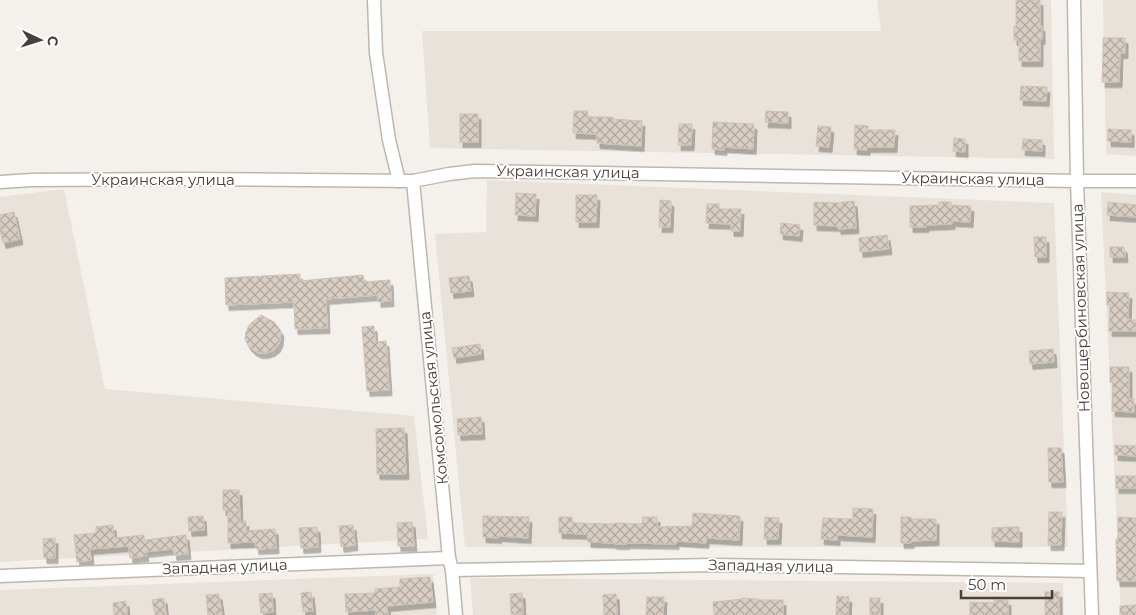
<svg xmlns="http://www.w3.org/2000/svg" width="1136" height="615" viewBox="0 0 1136 615" font-family="Montserrat,sans-serif">
  <defs>
    <pattern id="building-cross-hatch" width="8" height="8" patternUnits="userSpaceOnUse" patternTransform="scale(1.25)"><rect width="8" height="8" fill="#d8cec4"/><path d="M0 0l8 8M0 8l8-8" fill="none" stroke="#b1a9a0"/></pattern>
    <filter id="shadow"><feDropShadow dx="3" dy="5.5" stdDeviation="0" flood-color="#0004"/></filter>
  </defs>
  <rect width="100%" height="100%" fill="#f4f0eb"/>
  <g fill="#e8e2da">
    <polygon points="877,0 1051,0 1054,159 430,148 422,31 881,31"/>
    <polygon points="1103,0 1136,0 1136,156 1106,154"/>
    <polygon points="487,180 1054,203 1068,547 465,547 435,234 486,232"/>
    <polygon points="64,189 105,389 414,416 428,539 0,562 0,197"/>
    <polygon points="1101,192 1136,195 1136,615 1121,615"/>
    <polygon points="433,574 437,615 0,615 0,590"/>
    <polygon points="470,578 1063,583 1064,615 473,615"/>
  </g>
  <g fill="url(#building-cross-hatch)" stroke="#cfc2b5" filter="url(#shadow)">
    <polygon points="1016,0 1040,0 1040,26 1042,26 1042,39 1040,39 1040,61 1019,61 1019,40 1014,40 1014,26 1016,26"/>
    <polygon points="1103,38 1125,38 1125,53 1120,53 1119,82 1102,82 1103,53"/>
    <polygon points="1021,86 1047,87 1046,101 1020,100"/>
    <polygon points="574,111 588,111 587,117 613,117 613,119 642,121 641,146 597,143 597,134 573,133"/>
    <polygon points="766,111 788,112 788,123 765,122"/>
    <rect x="460" y="114" width="18" height="28"/>
    <polygon points="713,122 754,124 753,149 724,147 724,150 712,149"/>
    <polygon points="679,124 692,124 691,145 678,145"/>
    <polygon points="855,125 868,126 868,130 895,130 894,147 867,147 867,150 854,149"/>
    <polygon points="818,126 831,127 829,147 816,146"/>
    <polygon points="1108,129 1131,130 1131,142 1108,141"/>
    <polygon points="954,138 965,139 965,152 953,151"/>
    <polygon points="1023,139 1042,140 1042,151 1022,150"/>
    <polygon points="516,193 536,194 535,216 515,215"/>
    <polygon points="576,195 597,195 596,222 576,222"/>
    <polygon points="660,200 671,201 670,227 659,227"/>
    <polygon points="854,201 856,228 838,229 838,226 814,225 814,202 835,203"/>
    <polygon points="939,202 951,202 951,205 971,206 970,222 952,221 952,224 926,225 926,227 910,227 910,206 939,205"/>
    <polygon points="1108,202 1136,205 1136,217 1107,215"/>
    <polygon points="707,204 719,204 719,209 741,209 740,231 731,231 731,224 706,223"/>
    <polygon points="14,212 20,239 3,243 0,230 0,215"/>
    <polygon points="781,223 800,225 799,236 780,234"/>
    <polygon points="887,235 889,249 860,252 859,238"/>
    <polygon points="1034,237 1046,237 1046,257 1035,257"/>
    <polygon points="1110,247 1124,247 1125,257 1110,257"/>
    <polygon points="300,274 300,281 363,275 364,282 390,280 391,301 378,302 378,295 326,299 327,328 295,329 294,302 226,305 225,278"/>
    <polygon points="469,276 471,291 451,293 449,278"/>
    <polygon points="1107,292 1129,293 1128,320 1136,320 1136,331 1109,331 1110,305 1107,305"/>
    <polygon points="261,315 274,322 281,331 280,341 277,347 272,351 265,353 259,353 253,350 248,345 245,339 246,332 249,325"/>
    <polygon points="374,326 375,342 386,341 389,390 367,391 362,327"/>
    <polygon points="480,344 481,354 454,358 452,348"/>
    <polygon points="1053,349 1054,362 1030,364 1029,351"/>
    <polygon points="1110,367 1129,367 1129,399 1134,399 1134,412 1112,411 1113,382 1110,382"/>
    <polygon points="481,417 482,434 458,435 457,419"/>
    <polygon points="404,428 406,474 377,474 376,429"/>
    <polygon points="1115,445 1136,446 1136,456 1115,455"/>
    <polygon points="1048,448 1061,448 1063,482 1049,482"/>
    <rect x="1116" y="476" width="20" height="12"/>
    <polygon points="223,490 239,490 240,522 246,521 246,531 275,529 276,548 256,549 255,542 228,543 228,510 223,510"/>
    <polygon points="853,508 873,509 872,537 837,535 837,540 821,539 823,518 853,519"/>
    <polygon points="1049,512 1062,512 1061,545 1048,545"/>
    <polygon points="693,513 740,516 739,540 706,538 706,543 676,541 676,544 627,543 627,544 614,544 614,543 588,542 588,534 559,533 559,517 572,517 572,523 615,524 615,523 642,524 643,517 657,517 657,527 692,526"/>
    <polygon points="203,516 204,530 189,531 188,517"/>
    <polygon points="483,516 529,517 528,538 499,536 498,538 483,537"/>
    <polygon points="765,517 779,518 778,539 764,539"/>
    <polygon points="901,517 911,517 911,519 936,519 936,540 911,541 911,543 901,543"/>
    <polygon points="1118,517 1136,518 1136,581 1117,581 1116,539 1118,539"/>
    <polygon points="412,522 414,546 398,546 397,523"/>
    <polygon points="113,525 114,538 144,535 144,540 186,535 188,554 174,555 173,549 145,552 146,556 130,558 129,546 90,549 91,560 77,562 74,535 96,533 96,527"/>
    <polygon points="353,525 355,545 341,547 339,526"/>
    <polygon points="317,527 318,547 301,548 299,528"/>
    <polygon points="1008,527 1019,527 1019,542 992,541 992,528"/>
    <polygon points="55,538 55,558 44,558 43,539"/>
    <polygon points="430,577 433,602 387,606 388,615 376,615 376,610 346,612 345,594 375,593 375,589 400,587 400,579"/>
    <polygon points="311,592 313,611 303,612 301,593"/>
    <rect x="1045" y="592" width="14" height="23"/>
    <polygon points="272,593 273,612 261,613 259,594"/>
    <polygon points="522,593 523,614 511,614 510,594"/>
    <polygon points="219,594 222,615 208,615 206,595"/>
    <polygon points="616,594 617,615 604,615 603,595"/>
    <polygon points="837,596 849,597 848,615 836,615"/>
    <polygon points="647,597 664,597 663,615 646,615"/>
    <polygon points="164,598 166,615 155,615 152,600"/>
    <polygon points="742,598 759,599 758,600 783,600 783,615 714,615 713,602 742,599"/>
    <rect x="870" y="598" width="10" height="17"/>
    <polygon points="994,600 1008,600 1008,615 970,615 970,602 994,603"/>
    <polygon points="126,601 127,615 114,615 113,603"/>
    <polygon points="1136,605 1136,615 1120,615 1120,606"/>
  </g>
  <g fill="none" stroke-linecap="round" stroke-linejoin="round">
    <defs>
      <g id="minor">
        <polyline points="374,0 376,53 389,140 399,181"/>
        <polyline points="1074,0 1077,181 1092,615"/>
        <polyline points="413,181 449,558 452,570 456,615"/>
        <polyline points="0,182 32,180 188,179 413,181 449,174 475,171 1077,181 1136,181"/>
        <polyline points="452,570 712,565 1090,571"/>
        <polyline points="0,576 449,558"/>
      </g>
    </defs>
    <use href="#minor" stroke="#bfb7ae" stroke-width="15"/>
    <use href="#minor" stroke="#fff" stroke-width="12"/>
  </g>
  <g text-anchor="middle" stroke-width="4" stroke-linejoin="round" paint-order="stroke">
    <g font-size="15" fill="#484039" stroke="#fff">
      <text transform="translate(568 172) rotate(1)" y="5">Украинская улица</text>
      <text transform="translate(973 179) rotate(1)" y="5">Украинская улица</text>
      <text x="163" y="185">Украинская улица</text>
      <text transform="translate(1081 308) rotate(-92)" y="5">Новощербиновская улица</text>
      <text transform="translate(434 398) rotate(-96)" y="5">Комсомольская улица</text>
      <text transform="translate(771 566) rotate(1)" y="5">Западная улица</text>
      <text transform="translate(225 567) rotate(-2)" y="5">Западная улица</text>
    </g>
  </g>
  <g transform="translate(40 40) rotate(94)" stroke="#ffffff" stroke-width="4" paint-order="stroke">
  <path d="M0-4L9 19L0 12L-9 19Z" fill="#484039"/>
  <text y="-8" font-size="14" font-weight="bold" text-anchor="middle" fill="#484039">С</text>
  </g>
  <path d="M961 590v8h91v-8" fill="none" stroke="#484039" stroke-width="2.5"/>
  <text x="968" y="590" font-size="15" fill="#484039" stroke="#ffffff" stroke-width="4" paint-order="stroke">50 m</text>
</svg>
